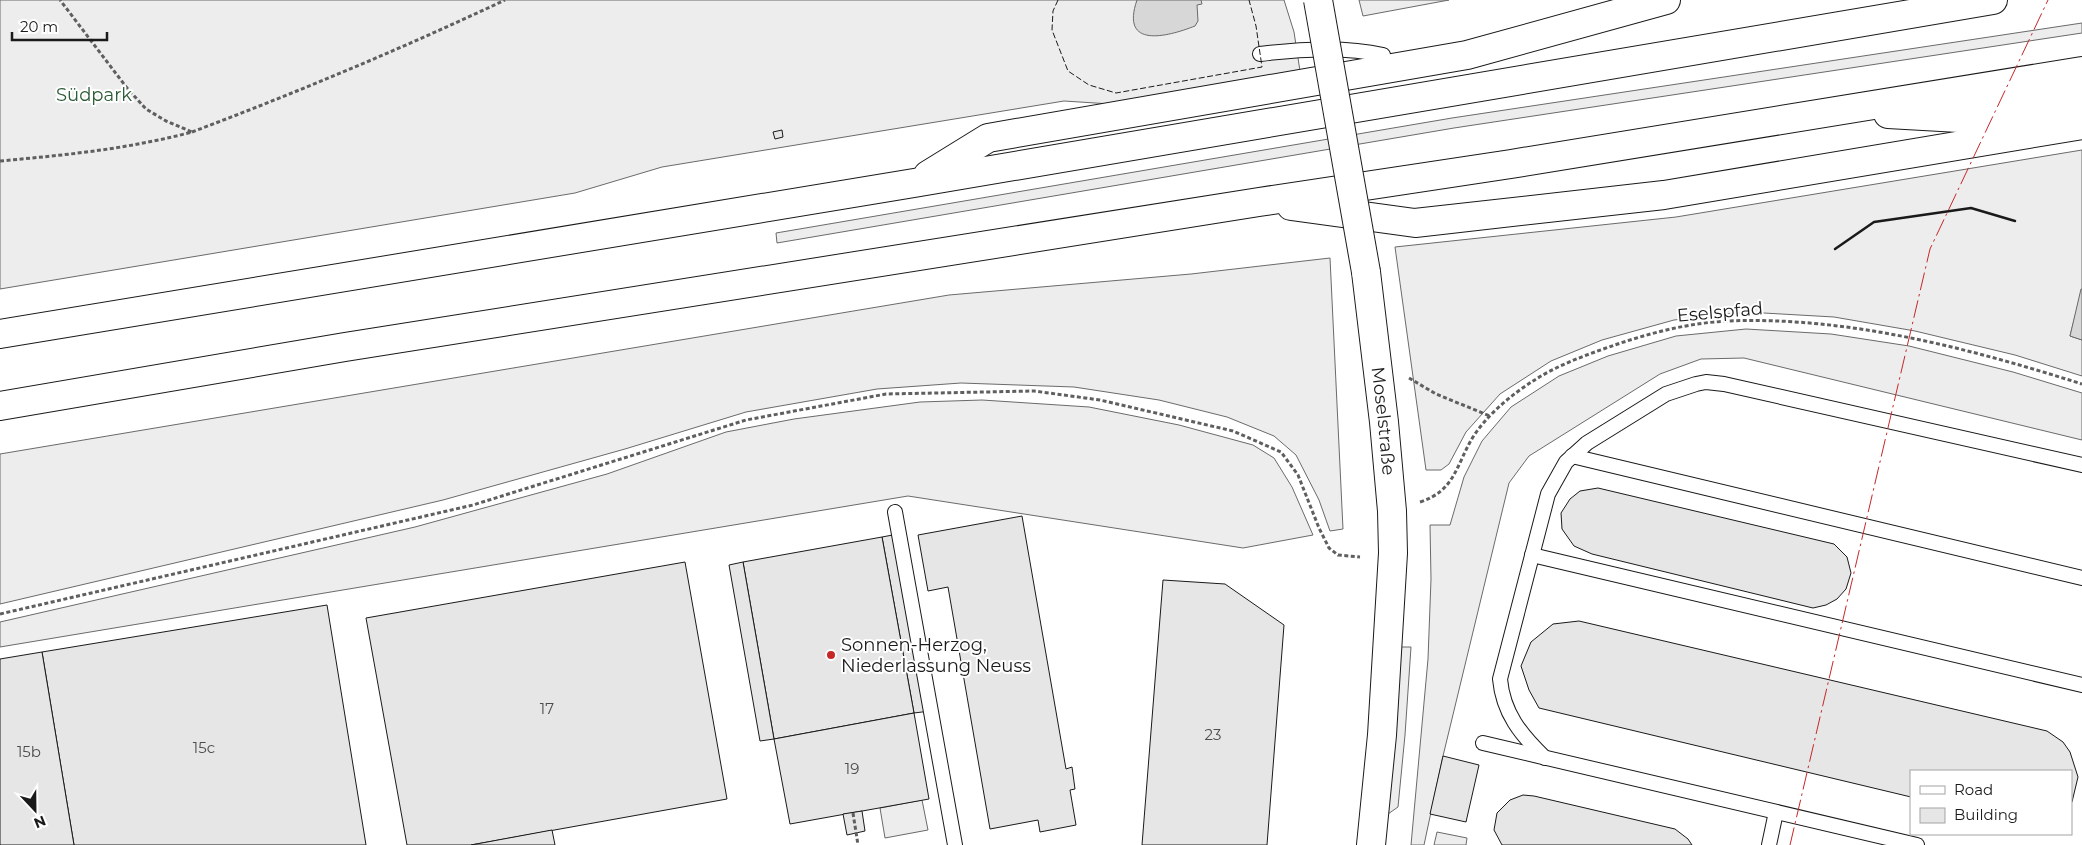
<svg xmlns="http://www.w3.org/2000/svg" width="2082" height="845" viewBox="0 0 2082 845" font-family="Montserrat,sans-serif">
  <rect width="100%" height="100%" fill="#fff"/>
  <g fill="#ededed" stroke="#6a6a6a">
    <polygon points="0,0 1284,0 1294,32 1300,71 1111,104 1064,101 662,167 575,193 0,289"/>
    <polygon points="1359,0 1449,0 1363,16"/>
    <polygon points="2082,23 2082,33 1454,128 777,243 776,233 1452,118"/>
    <polygon points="2082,150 2082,289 2070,336 2082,340 2082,376 2015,355 1915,331 1834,317 1746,312 1674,320 1602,340 1551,361 1500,394 1466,432 1449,464 1441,470 1426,470 1395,247 1676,217"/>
    <polygon points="1330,258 1343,529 1330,531 1319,500 1296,455 1274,436 1227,417 1159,400 1074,387 961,383 877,389 746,412 625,449 443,500 0,604 0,454 949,295 1191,274"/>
    <polygon points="1746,329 1831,334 1909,346 2013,372 2082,393 2082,440 1744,358 1701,359 1660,374 1529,456 1509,483 1443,756 1424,845 1411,845 1428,659 1431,579 1430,525 1450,525 1464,477 1482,441 1511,407 1559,376 1608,356 1676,336"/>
    <polygon points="982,400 1089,407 1179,425 1253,445 1274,458 1292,487 1313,535 1243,548 908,496 0,647 0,622 415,527 607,474 726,432 794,419 920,402"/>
    <polygon points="1399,647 1411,647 1405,735 1398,807 1388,814"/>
    <polygon points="922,800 928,830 885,838 880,808"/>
    <polygon points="1437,832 1467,838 1466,845 1434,845"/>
  </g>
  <g fill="#d7d7d7" stroke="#6a6a6a">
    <path d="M1137,0H1201L1202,4L1197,5L1198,21L1195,26C1167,37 1120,49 1137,0Z"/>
    <polygon points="2081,289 2082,289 2082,340 2070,336"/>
  </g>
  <g fill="#e6e6e6" stroke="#1a1a1a">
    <polygon points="782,130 783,137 775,139 773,132"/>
    <polygon points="1598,488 1834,544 1847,557 1851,573 1846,589 1837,599 1826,605 1813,608 1592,554 1574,546 1562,529 1561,513 1570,499 1580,491"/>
    <polygon points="1022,516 1066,769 1072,767 1075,789 1070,790 1076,825 1040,832 1038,820 990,829 948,587 928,591 918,535"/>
    <polygon points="898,534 930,711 914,713 882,537"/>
    <polygon points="882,537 914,713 774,739 743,562"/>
    <polygon points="685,562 727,799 471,845 407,845 366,618"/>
    <polygon points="743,562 774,739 760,741 729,565"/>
    <polygon points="1163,580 1225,584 1284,625 1267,845 1142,845"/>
    <polygon points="327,605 366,845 74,845 42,652"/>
    <polygon points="1579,621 2047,731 2063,742 2070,752 2078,777 2072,802 2071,803 2071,771 1911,771 1911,797 1539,708 1529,690 1521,666 1531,642 1553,624"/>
    <polygon points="42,652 74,845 0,845 0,659"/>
    <polygon points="914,713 929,799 790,824 774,739"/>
    <polygon points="1443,756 1479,765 1466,822 1430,814"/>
    <polygon points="1523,795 1534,796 1675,829 1688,839 1692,845 1502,845 1494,830 1497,813 1510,800"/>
    <polygon points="862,811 865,831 847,835 843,814"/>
    <polygon points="552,830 555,845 471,845"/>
  </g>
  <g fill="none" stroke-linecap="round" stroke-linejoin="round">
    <defs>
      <g id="lane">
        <path d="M1260,54C1300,49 1344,46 1383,55"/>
        <polyline points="1572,456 2082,578"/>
        <polyline points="895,512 955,845"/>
        <polyline points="1532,555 2082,685"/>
        <polyline points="1483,743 1917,845"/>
        <path d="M1545,758C1521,735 1503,713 1500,679L1548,494L1566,462L1587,443L1666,394L1696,384L1706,382L1724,384L2082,465"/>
        <polyline points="1769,845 1776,812"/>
      </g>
      <g id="street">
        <path id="s1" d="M1366,272L1384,422L1392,511L1393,553L1382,735L1371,845"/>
      </g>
      <g id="highway">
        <polyline points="1888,114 1959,118 2082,98"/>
        <polyline points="928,175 988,138 1467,55 1666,0"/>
        <polyline points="1291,206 1415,223 1664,195 2082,125"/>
        <polyline points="0,334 914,183 1993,0"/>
        <polyline points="0,406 345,347 1259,202 1511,164 2082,71"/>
      </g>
    </defs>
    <use href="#lane" stroke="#1a1a1a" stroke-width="16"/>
    <use href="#street" stroke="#1a1a1a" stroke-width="30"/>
    <use href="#highway" stroke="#1a1a1a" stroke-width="30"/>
    <g stroke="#5f5f5f" stroke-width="3" stroke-dasharray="4 2.5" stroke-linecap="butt">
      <path d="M192,132C298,92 403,48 505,0"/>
      <path d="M0,161C66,155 128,149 192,132L166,121L146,109L127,88L60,0"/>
      <polyline points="1409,378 1436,394 1490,416"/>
      <path d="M1420,502C1455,491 1456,465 1473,437C1487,415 1511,395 1533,381C1556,366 1583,356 1609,347C1646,334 1687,323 1727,321C1847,316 1968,348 2082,384"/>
      <polyline points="0,614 473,505 746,420 886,394 1034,391 1100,400 1233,431 1281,452 1298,475 1319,528 1329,548 1338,555 1360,557"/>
      <polyline points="853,813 858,845"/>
    </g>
    <use href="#lane" stroke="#fff" stroke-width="14"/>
    <use href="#street" stroke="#fff" stroke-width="28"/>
    <use href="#highway" stroke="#fff" stroke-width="28"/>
    <defs>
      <polyline id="street-bridge" points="1318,0 1366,272"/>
    </defs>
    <use href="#street-bridge" stroke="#1a1a1a" stroke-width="30" stroke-linecap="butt"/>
    <use href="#street-bridge" stroke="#fff" stroke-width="28"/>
    <polyline stroke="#1a1a1a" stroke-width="1" stroke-dasharray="6 2.5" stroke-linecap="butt" points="1058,0 1053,11 1052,30 1068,71 1089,85 1116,93 1262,67 1256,26 1249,0"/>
    <polyline stroke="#1a1a1a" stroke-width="2.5" points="1835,249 1874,222 1971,208 2015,221"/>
    <polyline stroke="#c62828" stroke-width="1" stroke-dasharray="18 4 2.5 4" stroke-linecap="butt" points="1790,845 1930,249 2048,0"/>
  </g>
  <circle fill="#c62828" stroke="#fff" stroke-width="2" cx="831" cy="655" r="5"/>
  <g text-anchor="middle" stroke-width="4" stroke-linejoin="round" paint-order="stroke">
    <g font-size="15" fill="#4d4d4d">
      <text x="547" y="714">17</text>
      <text x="1213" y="740">23</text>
      <text x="204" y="753">15c</text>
      <text x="29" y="757">15b</text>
      <text x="852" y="774">19</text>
    </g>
    <g font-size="18" fill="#2b5a34" stroke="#fff">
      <text x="94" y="101">Südpark</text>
    </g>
    <g font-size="18" fill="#1a1a1a" stroke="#fff">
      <text transform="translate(1720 312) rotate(-5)" y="6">Eselspfad</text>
      <text dy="6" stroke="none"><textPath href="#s1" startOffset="150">Moselstraße</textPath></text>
    </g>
    <g font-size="18" fill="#1a1a1a" stroke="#fff" text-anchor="start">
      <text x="841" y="651">Sonnen-Herzog,<tspan x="841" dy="21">Niederlassung Neuss</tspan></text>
    </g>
  </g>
  <rect x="1910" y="770" width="162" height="65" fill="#ffffff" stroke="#a3a3a3"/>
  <rect x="1920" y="786" width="25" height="8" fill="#ffffff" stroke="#a3a3a3"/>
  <text x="1954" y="795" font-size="15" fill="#1a1a1a">Road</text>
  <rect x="1920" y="808" width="25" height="15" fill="#e6e6e6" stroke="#a3a3a3"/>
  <text x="1954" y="820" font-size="15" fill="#1a1a1a">Building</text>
  <g transform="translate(35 810) rotate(158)" stroke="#ffffff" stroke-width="4" paint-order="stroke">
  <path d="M0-4L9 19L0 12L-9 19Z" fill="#1a1a1a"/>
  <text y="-8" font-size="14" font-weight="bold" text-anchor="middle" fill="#1a1a1a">N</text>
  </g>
  <path d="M12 32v8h95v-8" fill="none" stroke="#1a1a1a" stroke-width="2.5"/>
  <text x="20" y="32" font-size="15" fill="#1a1a1a" stroke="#ffffff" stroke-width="4" paint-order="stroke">20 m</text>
</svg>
